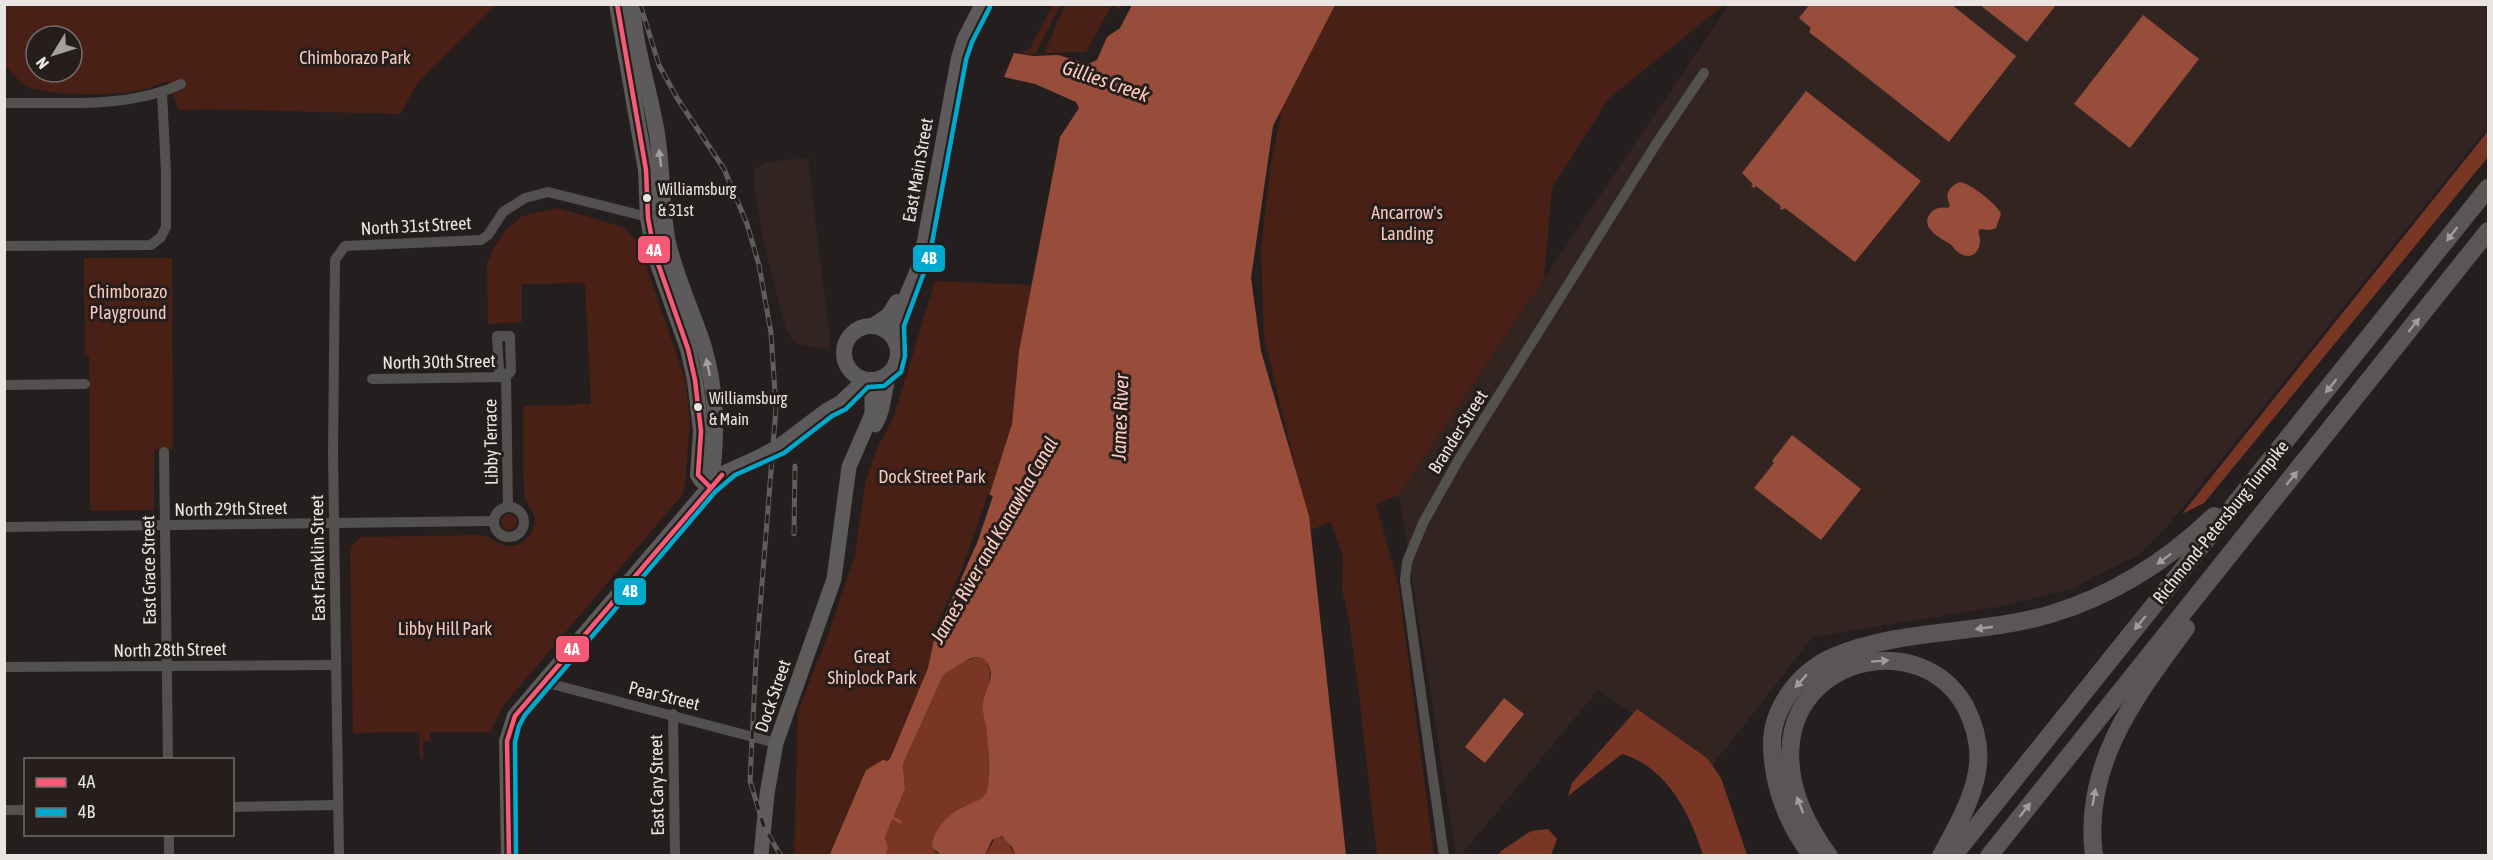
<svg xmlns="http://www.w3.org/2000/svg" width="2493" height="860" viewBox="0 0 2493 860" font-family="'Asap Condensed',sans-serif">
  <rect width="100%" height="100%" fill="#241f1e"/>
  <g fill="#312421">
    <polygon points="1728,5 2488,5 2488,127 2171,522 2138,555 2071,589 1998,607 1813,637 1712,766 1598,690 1461,855 1456,855 1399,495"/>
    <polygon points="808,158 831,349 804,346 795,342 786,330 764,244 754,185 754,170 765,162"/>
  </g>
  <g fill="#482015" fill-rule="evenodd">
    <path d="M4,5H496L419,81L400,114L207,109L179,110L167,81C159,84 150,88 141,90C120,96 48,96 28,87C19,82 11,72 5,65ZM36,36H72V72H36Z"/>
    <polygon points="1053,5 1060,5 1035,55 1015,51 1029,50"/>
    <polygon points="1065,5 1065,4 1123,5 1120,9 1112,5 1086,52 1044,53"/>
    <polygon points="1333,5 1724,5 1609,98 1552,188 1544,279 1399,495 1376,504 1399,588 1434,855 1377,855 1359,695 1349,619 1342,590 1343,557 1331,522 1311,530 1264,338 1261,248 1271,163 1287,83"/>
    <path d="M558,208L623,227L638,242L685,379L690,422L685,485L682,495L502,707L491,732H430V741H423V759L420,758L419,732L353,733L350,547L361,537L481,535C492,537 499,547 511,546C521,546 532,535 534,526C537,514 530,509 526,500C522,491 523,421 523,406L591,404L585,283L522,284V322L488,324L487,264L494,247L506,230L522,216Z"/>
    <polygon points="84,258 172,258 173,449 154,450 154,510 90,511 89,356 85,353"/>
    <polygon points="935,281 1032,285 1019,352 1012,424 966,568 935,635 928,668 890,759 866,770 829,855 794,856 798,711 829,632 855,555 865,484 876,451 894,416"/>
    <circle cx="509" cy="522" r="8"/>
  </g>
  <g fill="#7a3625">
    <polygon points="2488,131 2488,157 2204,503 2182,514"/>
    <path d="M981,657L987,662L990,670L989,688L983,704L988,740L989,786L986,795L981,800L962,807L943,823L935,852L941,855H886L888,847L885,837L905,789L903,764L942,678C949,667 969,658 981,657Z"/>
    <path d="M1637,709L1707,758L1721,778L1747,855H1703C1690,814 1667,767 1622,754L1568,796L1572,783Z"/>
    <polygon points="1548,829 1557,839 1551,855 1499,855 1501,851 1531,831"/>
    <polygon points="996,836 1006,838 1015,855 985,856"/>
  </g>
  <g fill="#974d3a">
    <polygon points="1810,4 1952,5 2016,56 1949,142 1809,32 1811,28 1799,18"/>
    <path d="M1132,5H1335L1273,126L1251,278L1261,351L1309,516L1346,855H1015L1012,847L1002,836L992,840L985,855H941L932,847C933,829 949,813 965,806C974,801 983,801 987,791C991,779 988,741 986,727C985,720 982,711 983,704C984,691 996,677 988,664C982,654 972,657 964,662C956,667 947,670 942,678L903,764L905,789L885,837L888,847L886,855L829,856L866,770L883,760L887,761L890,759L928,668L935,635L966,568L1012,424L1019,351L1060,137L1079,108L1076,102L1035,84L1004,77L1014,53L1033,56L1058,55L1088,64L1097,60L1107,37L1120,28Z"/>
    <polygon points="1980,5 2056,5 2027,42"/>
    <polygon points="2143,15 2199,59 2130,148 2074,104"/>
    <polygon points="1806,91 1921,181 1855,262 1785,208 1782,210 1780,209 1781,206 1756,186 1754,188 1751,186 1753,184 1742,173"/>
    <path d="M1960,182C1970,183 1998,205 2001,214L1996,228L1990,230L1980,229L1978,232C1984,244 1976,262 1961,254C1956,252 1954,247 1950,244C1944,240 1935,236 1931,230C1928,227 1928,226 1927,221C1929,210 1938,206 1948,208L1950,205C1944,195 1949,186 1960,182Z"/>
    <polygon points="1792,435 1861,489 1821,540 1754,488 1774,463 1772,461"/>
    <polygon points="1504,698 1524,714 1485,763 1465,747"/>
  </g>
  <polygon fill="#241f1e" points="988,494 993,496 977,543 933,640 933,634 963,566"/>
  <g fill="none" stroke-linecap="round" stroke-linejoin="round">
    <polyline stroke="#974d3a" stroke-width="3" points="893,818 900,822"/>
    <g stroke="#535050" stroke-width="10">
      <path d="M4,103C62,102 128,109 181,84"/>
      <polyline points="4,246 151,245 161,237 166,227 166,172 162,93"/>
      <polyline points="506,377 499,370 497,336 510,336 511,371 506,377 508,507"/>
      <polyline points="372,379 506,377"/>
      <polyline points="4,385 85,384"/>
      <polyline points="164,452 168,760"/>
      <circle cx="509" cy="522" r="15"/>
      <polyline points="4,527 494,521"/>
      <polyline points="4,667 336,665"/>
      <polyline points="544,682 776,743"/>
      <polyline points="673,714 675,856"/>
      <polyline points="232,807 338,805"/>
      <polyline points="4,810 26,810"/>
      <polyline points="169,834 169,856"/>
      <polyline points="339,856 333,452 335,260 345,246 481,240 488,235 503,212 525,198 548,192 652,218"/>
      <polyline points="1444,856 1405,580 1407,562 1423,523 1459,459 1658,141 1704,73"/>
    </g>
    <g stroke="#5e5b5b" stroke-width="15">
      <path d="M875,425C885,409 883,390 890,373"/>
      <polyline points="761,856 767,794 776,743 834,579 849,467 872,414 872,397 867,380"/>
    </g>
    <g stroke="#5c5a5a" stroke-width="16">
      <polyline points="617,4 646,170 648,218 655,255 688,349 695,380 701,431 698,475 701,480 710,487"/>
      <path d="M632,4C635,48 650,91 657,134C663,171 661,208 668,243C676,276 690,307 701,338C717,386 718,439 710,487"/>
      <circle cx="871" cy="353" r="27"/>
      <polyline points="873,326 888,316 897,302"/>
      <path d="M896,343C894,312 915,286 922,257L959,58L965,39L983,4"/>
      <polyline points="779,447 828,410 841,403 865,380"/>
      <polyline points="509,856 507,741 515,716 710,487 727,472 756,459"/>
    </g>
    <g stroke="#5a5655" stroke-width="18">
      <path d="M1812,856C1787,823 1773,787 1772,746C1771,709 1799,672 1833,657C1900,628 1981,635 2051,614C2114,595 2167,561 2214,516"/>
      <path d="M1829,856C1804,822 1786,784 1791,742C1801,655 1922,630 1965,706C1976,727 1981,749 1977,772C1972,801 1955,830 1941,856"/>
      <polyline points="1953,856 2488,188"/>
      <polyline points="1989,856 2488,231"/>
      <path d="M2094,856C2082,765 2135,697 2186,628"/>
    </g>
    <defs>
      <g id="rail">
        <polyline points="640,4 659,65 677,98 724,169 747,224 759,265 771,333 776,408 756,659 750,781 764,827 781,856"/>
        <polyline points="794,534 795,466"/>
      </g>
    </defs>
    <use href="#rail" stroke="#605d5c" stroke-width="5"/>
    <use href="#rail" stroke="#261e1c" stroke-width="3" stroke-dasharray="9" stroke-linecap="butt"/>
    <polyline stroke="#5c5a5a" stroke-width="16" points="756,459 779,447"/>
    <defs>
      <g id="bus-1">
        <polyline points="617,4 646,170 648,218 655,255 688,349 695,380 701,431 698,475 710,487"/>
        <polyline points="509,856 507,741 515,716 722,475"/>
      </g>
      <polyline id="bus-2" points="516,856 515,742 519,726 525,715 715,492 735,475 784,453 832,416 846,409 868,387 884,386 901,372 905,356 904,326 929,259 966,60 972,42 990,7"/>
    </defs>
    <use href="#bus-1" stroke="#261e1c" stroke-width="9"/>
    <use href="#bus-2" stroke="#261e1c" stroke-width="9"/>
    <use href="#bus-1" stroke="#f75a77" stroke-width="4.5"/>
    <use href="#bus-2" stroke="#00a9ce" stroke-width="4.5"/>
  </g>
  <defs><path id="oneway-solid" d="M-6-.8H1V-3.2L6.5 0L1 3.2V.8H-6Z" transform="scale(1.5)"/></defs>
  <g fill="#a39f9e">
    <use href="#oneway-solid" transform="translate(660 158) rotate(-97)"/>
    <use href="#oneway-solid" transform="translate(708 367) rotate(-102)"/>
  </g>
  <g fill="#a29d9c">
    <use href="#oneway-solid" transform="translate(2452 234) rotate(128)"/>
    <use href="#oneway-solid" transform="translate(2414 325) rotate(-51)"/>
    <use href="#oneway-solid" transform="translate(2331 386) rotate(129)"/>
    <use href="#oneway-solid" transform="translate(2292 478) rotate(-51)"/>
    <use href="#oneway-solid" transform="translate(2164 559) rotate(143)"/>
    <use href="#oneway-solid" transform="translate(2140 623) rotate(129)"/>
    <use href="#oneway-solid" transform="translate(1984 628) rotate(172)"/>
    <use href="#oneway-solid" transform="translate(1880 661) rotate(-4)"/>
    <use href="#oneway-solid" transform="translate(1801 681) rotate(132)"/>
    <use href="#oneway-solid" transform="translate(2094 797) rotate(-80)"/>
    <use href="#oneway-solid" transform="translate(1800 805) rotate(-111)"/>
    <use href="#oneway-solid" transform="translate(2025 810) rotate(-52)"/>
  </g>
  <g fill="#eae4e2" stroke="#261e1c" stroke-width="2">
    <circle cx="647" cy="198" r="5"/>
    <circle cx="698" cy="407" r="5"/>
  </g>
  <g text-anchor="middle" stroke-width="6" stroke-linejoin="round" paint-order="stroke">
    <g font-size="16" fill="#eae4e2" stroke="#261e1c" text-anchor="start">
      <text x="658" y="195">Williamsburg<tspan x="658" dy="21">&amp; 31st</tspan></text>
      <text x="709" y="404">Williamsburg<tspan x="709" dy="21">&amp; Main</tspan></text>
    </g>
    <g font-size="18" fill="#f8c9bd" stroke="#261e1c">
      <text x="355" y="64">Chimborazo Park</text>
      <text x="1407" y="219">Ancarrow's<tspan x="1407" dy="21">Landing</tspan></text>
      <text x="128" y="298">Chimborazo<tspan x="128" dy="21">Playground</tspan></text>
      <text x="932" y="483">Dock Street Park</text>
      <text x="445" y="635">Libby Hill Park</text>
      <text x="872" y="663">Great<tspan x="872" dy="21">Shiplock Park</tspan></text>
    </g>
    <g font-size="18" fill="#eae4e2" stroke="#261e1c">
      <text transform="translate(918 170) rotate(-80)" y="6">East Main Street</text>
      <text transform="translate(416 226) rotate(-3)" y="6">North 31st Street</text>
      <text transform="translate(439 362) rotate(-1)" y="6">North 30th Street</text>
      <text transform="translate(1458 432) rotate(-58)" y="6">Brander Street</text>
      <text transform="translate(491 442) rotate(-91)" y="6">Libby Terrace</text>
      <text transform="translate(231 509) rotate(-1)" y="6">North 29th Street</text>
      <text transform="translate(2221 522) rotate(-51)" y="6">Richmond-Petersburg Turnpike</text>
      <text transform="translate(318 558) rotate(-91)" y="6">East Franklin Street</text>
      <text transform="translate(149 570) rotate(-91)" y="6">East Grace Street</text>
      <text transform="translate(170 650) rotate(-1)" y="6">North 28th Street</text>
      <text transform="translate(664 696) rotate(14)" y="6">Pear Street</text>
      <text transform="translate(773 696) rotate(-71)" y="6">Dock Street</text>
      <text transform="translate(657 785) rotate(-91)" y="6">East Cary Street</text>
    </g>
    <g font-size="20" font-style="italic" fill="#fccdc0" stroke="#261e1c">
      <text transform="translate(1106 81) rotate(19)" y="7">Gillies Creek</text>
      <text transform="translate(1120 417) rotate(-88)" y="7">James River</text>
      <text transform="translate(994 540) rotate(-60)" y="7">James River and Kanawha Canal</text>
    </g>
  </g>
  <g stroke="#261e1c" stroke-width="2">
    <rect x="637" y="235" width="34" height="29" rx="6" fill="#f75a77"/>
    <rect x="912" y="244" width="34" height="29" rx="6" fill="#00a9ce"/>
    <rect x="613" y="577" width="34" height="29" rx="6" fill="#00a9ce"/>
    <rect x="555" y="635" width="35" height="28" rx="6" fill="#f75a77"/>
  </g>
  <g font-size="16" text-anchor="middle" font-weight="bold" fill="#fff">
    <text x="654" y="256">4A</text>
    <text x="929" y="264">4B</text>
    <text x="630" y="597">4B</text>
    <text x="572" y="655">4A</text>
  </g>
  <rect width="2493" height="860" fill="none" stroke="#eae4e2" stroke-width="12"/>
  <rect x="24" y="758" width="210" height="78" fill="#261e1c" stroke="#746d6b" stroke-width="1.5"/>
  <rect x="36" y="778" width="30" height="9" fill="#f75a77" stroke="#746d6b" stroke-width="1.5"/>
  <text x="78" y="788" font-size="18" fill="#eae4e2">4A</text>
  <rect x="36" y="808" width="30" height="9" fill="#00a9ce" stroke="#746d6b" stroke-width="1.5"/>
  <text x="78" y="818" font-size="18" fill="#eae4e2">4B</text>
  <g transform="translate(54 54) rotate(232)"><circle r="28" fill="#261e1c" stroke="#746d6b" stroke-width="1.5"/>
  <path d="M0-4.5L10 22L0 15L-10 22Z" fill="#a59f9d"/>
  <text y="-9" font-size="16" font-weight="bold" text-anchor="middle" fill="#eae4e2">N</text>
  </g>
</svg>
